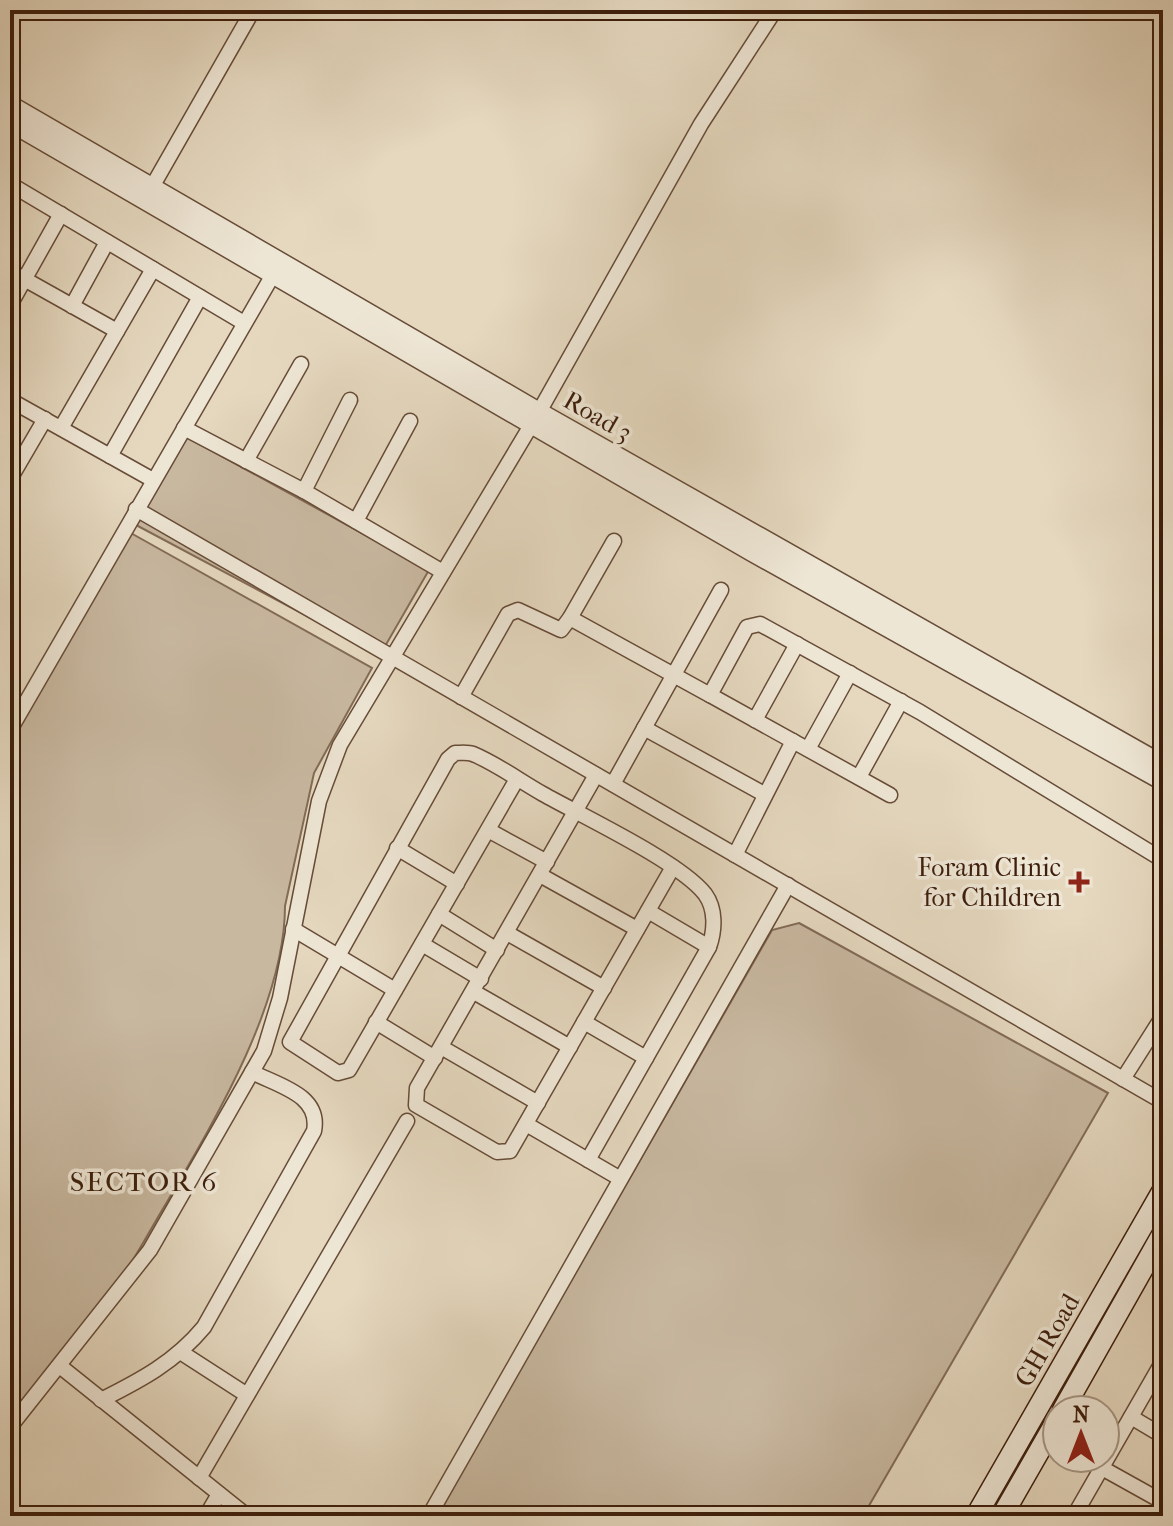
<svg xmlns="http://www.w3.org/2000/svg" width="1173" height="1526" viewBox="0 0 1173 1526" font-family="'IM FELL French Canon',serif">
  <rect width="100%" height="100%" fill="#e5d8bf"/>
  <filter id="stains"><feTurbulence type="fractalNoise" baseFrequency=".0025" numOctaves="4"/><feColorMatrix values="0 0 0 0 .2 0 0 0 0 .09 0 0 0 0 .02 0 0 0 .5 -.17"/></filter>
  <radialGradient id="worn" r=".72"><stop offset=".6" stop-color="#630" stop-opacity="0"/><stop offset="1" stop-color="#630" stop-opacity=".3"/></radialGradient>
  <g fill="#c8b8a0" stroke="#826b56" stroke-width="2">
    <polygon points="185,436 429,570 380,655 136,525"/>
    <path d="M129,532L372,668L314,773L285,906C285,1003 215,1120 167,1202C151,1228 137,1256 120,1280C86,1328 46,1372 10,1418V739Z"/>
    <polygon points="799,923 1108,1093 863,1516 436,1516 772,930"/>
  </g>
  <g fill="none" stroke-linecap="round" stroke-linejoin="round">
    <defs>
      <g id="minor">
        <polyline points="10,184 244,323"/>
        <polyline points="148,194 253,10"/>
        <polyline points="10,271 117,331"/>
        <polyline points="10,305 61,214"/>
        <polyline points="72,306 107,242"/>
        <polyline points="10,400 153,480"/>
        <polyline points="61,428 153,269"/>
        <polyline points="184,428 304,491 443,572"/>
        <polyline points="110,456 200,297"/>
        <polyline points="246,461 301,364"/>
        <polyline points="10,479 45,419"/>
        <polyline points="304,491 350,400"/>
        <polyline points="136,509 1163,1102"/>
        <polyline points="356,521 410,421"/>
        <polyline points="570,618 614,541"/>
        <polyline points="461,697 508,614 518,610 561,630 570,618 710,695"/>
        <polyline points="755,720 797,644"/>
        <polyline points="644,728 764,794"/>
        <polyline points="10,730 278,266"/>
        <polyline points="808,749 850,673"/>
        <polyline points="596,775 417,1088 416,1105 497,1152 510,1151 673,867"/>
        <polyline points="859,777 901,701"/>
        <path d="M517,779L349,1070L338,1073L290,1042L448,759L455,753C461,753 468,752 473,754C497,764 520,781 543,794C582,816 680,862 705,894C716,909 715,930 709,947L588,1160"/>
        <polyline points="613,784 721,590"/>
        <polyline points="890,795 710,695 747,627 760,624 920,712 1163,860"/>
        <polyline points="488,830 547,862"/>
        <polyline points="397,848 457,884"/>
        <polyline points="735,855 793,741"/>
        <polyline points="540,875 637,929"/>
        <polyline points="648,911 709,947"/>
        <polyline points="439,914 497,950"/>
        <polyline points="293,929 395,990"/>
        <polyline points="507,933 604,988"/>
        <polyline points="422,944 481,979"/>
        <polyline points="474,992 570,1047"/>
        <polyline points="376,1022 435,1058"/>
        <polyline points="584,1022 646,1058"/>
        <polyline points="441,1047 538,1103"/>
        <polyline points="1123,1079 1163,1016"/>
        <polyline points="526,1124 619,1178"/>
        <polyline points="182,1353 247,1395"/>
        <polyline points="61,1367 247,1516"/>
        <path d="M101,1400C141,1380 175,1362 204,1327L314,1131C321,1095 279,1086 252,1072"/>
        <polyline points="1131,1417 1163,1436"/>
        <polyline points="10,1427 150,1250 264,1051 280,998 319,801 340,745 539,412 701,124 775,10"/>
        <polyline points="1102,1468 1163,1502"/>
        <polyline points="199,1478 407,1121"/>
        <polyline points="206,1516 219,1494"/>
        <polyline points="429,1516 788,885"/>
        <polyline points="1074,1516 1163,1361"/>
      </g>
      <g id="tertiary">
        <polyline points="10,105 539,412 1163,765"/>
        <polyline points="10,122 752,552 1163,781"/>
      </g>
      <g id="secondary">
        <polyline points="1063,1410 1163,1233"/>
        <polyline points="976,1516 1163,1190"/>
        <polyline points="1002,1516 1057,1420"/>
      </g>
    </defs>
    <use href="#minor" stroke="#674c38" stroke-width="17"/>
    <use href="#tertiary" stroke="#674c38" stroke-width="21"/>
    <use href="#secondary" stroke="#3d1e0b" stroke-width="23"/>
    <use href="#minor" stroke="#eee6d5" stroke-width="14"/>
    <use href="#tertiary" stroke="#eee6d5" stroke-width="18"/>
    <use href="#secondary" stroke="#eee6d5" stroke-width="20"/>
  </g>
  <path fill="#8f2418" stroke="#eee6d5" stroke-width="3" d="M1075 870h8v8h8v8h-8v8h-8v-8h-8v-8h8z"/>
  <g text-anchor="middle" stroke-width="7" stroke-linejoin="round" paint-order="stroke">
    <g font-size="26" fill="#3d1e0b" stroke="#eee6d5">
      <text transform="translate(598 416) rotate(30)" y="9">Road 3</text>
      <text transform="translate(1047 1340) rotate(-60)" y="9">GH Road</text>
    </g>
    <g font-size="26" fill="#3d1e0b" stroke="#eee6d5" text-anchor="end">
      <text x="1061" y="876">Foram Clinic<tspan x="1061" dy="30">for Children</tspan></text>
    </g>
    <g font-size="28" letter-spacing="2" fill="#3d1e0b" stroke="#eee6d5">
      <text x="144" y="1191">SECTOR 6</text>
    </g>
  </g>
  <rect width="1173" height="1526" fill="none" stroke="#e5d8bf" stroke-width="40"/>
  <rect x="12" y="12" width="1149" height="1502" fill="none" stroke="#3d1e0b" stroke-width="4"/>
  <rect x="20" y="20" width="1133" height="1486" fill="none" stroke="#3d1e0b" stroke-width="2"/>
  <g transform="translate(1081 1434)"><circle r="38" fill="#eee6d5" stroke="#a79684" stroke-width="2"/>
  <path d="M0-6L14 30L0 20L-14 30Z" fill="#8f2418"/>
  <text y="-12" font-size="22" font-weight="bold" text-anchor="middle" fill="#3d1e0b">N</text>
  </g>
  <rect width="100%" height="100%" filter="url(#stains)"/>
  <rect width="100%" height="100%" fill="url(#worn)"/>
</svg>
